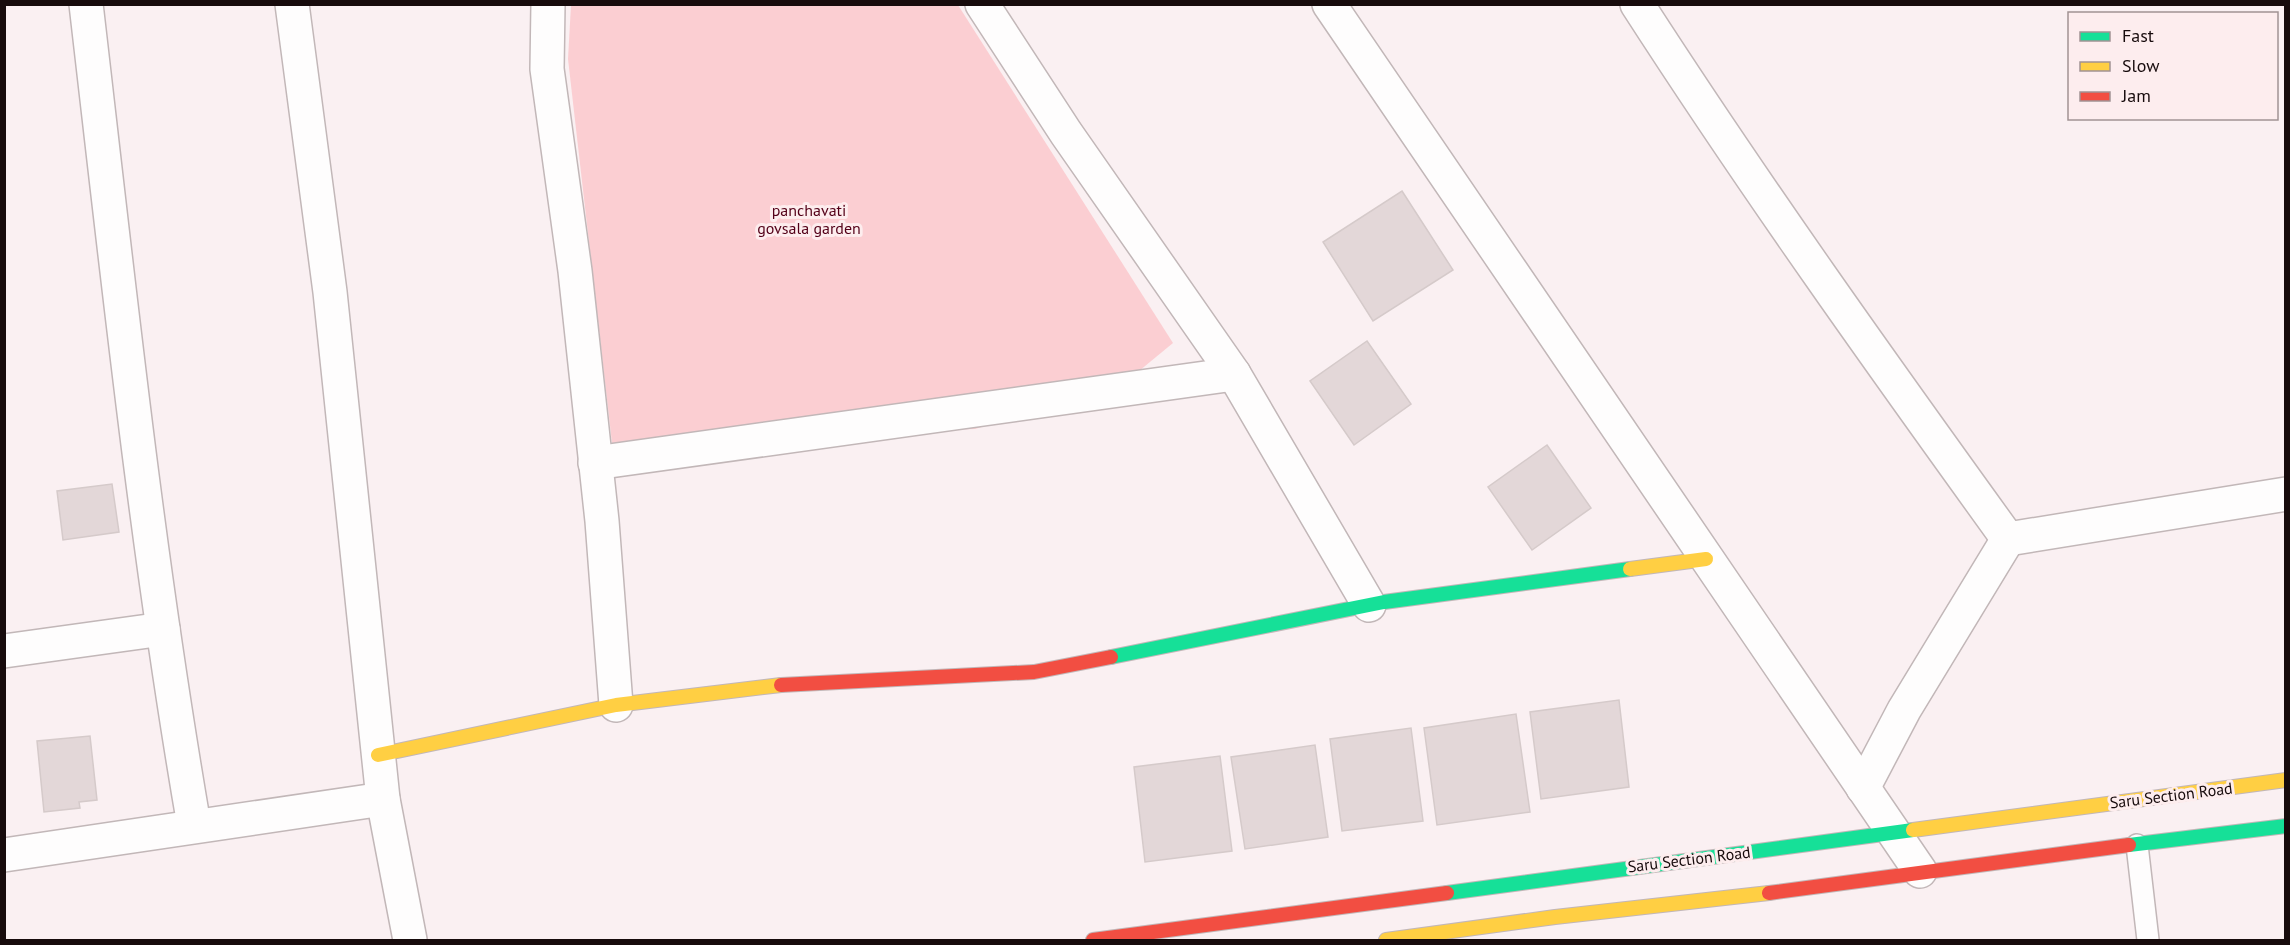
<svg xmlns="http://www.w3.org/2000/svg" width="2290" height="945" viewBox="0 0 2290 945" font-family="'PT Sans',sans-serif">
  <rect width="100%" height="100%" fill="#faf0f2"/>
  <polygon fill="#fbced2" points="571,5 958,5 1173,343 1122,385 975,429 612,443 568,59"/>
  <g fill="#e3d7d8" stroke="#d5caca" stroke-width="1.5">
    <polygon points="1402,191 1453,270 1373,321 1323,242"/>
    <polygon points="1367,341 1411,404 1354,445 1310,381"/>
    <polygon points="1547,445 1591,508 1532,550 1488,487"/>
    <polygon points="112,484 119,532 63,540 57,491"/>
    <polygon points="1619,700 1629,787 1541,799 1530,712"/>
    <polygon points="1516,714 1530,812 1437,825 1424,728"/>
    <polygon points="1411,728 1423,821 1342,831 1330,739"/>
    <polygon points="90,736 97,800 79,802 80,808 44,812 37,741"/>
    <polygon points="1315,745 1328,837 1245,849 1231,757"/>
    <polygon points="1220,756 1232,851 1145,862 1134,767"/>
  </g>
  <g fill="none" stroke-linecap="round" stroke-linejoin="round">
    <defs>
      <polyline id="lane" points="2137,845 2148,940"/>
      <g id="street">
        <path d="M86,4C118,279 147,553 194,825"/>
        <polyline points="292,4 330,292 383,799 410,940"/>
        <polyline points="548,4 547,69 575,271 602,521 616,705"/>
        <polyline points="982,4 1066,133 1234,374 1369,605"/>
        <polyline points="1329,4 1920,871"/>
        <path d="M1637,4C1755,187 1881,363 2008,539L2286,494"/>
        <polyline points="595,463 1234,374"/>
        <polyline points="4,651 163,629"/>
        <polyline points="1863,788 1904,710 2008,539"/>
        <polyline points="4,855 383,799"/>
      </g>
      <g id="fast">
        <polyline points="1111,657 1384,602 1630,569"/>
        <polyline points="2129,845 2286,826"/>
        <polyline points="1447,893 1913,830"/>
      </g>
      <g id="slow">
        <polyline points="1630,569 1706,559"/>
        <polyline points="378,755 616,705 781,685"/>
        <polyline points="1913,830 2286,780"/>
        <polyline points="1386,940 1555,917 1769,893"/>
      </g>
      <g id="jam">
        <polyline points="781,685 1034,672 1111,657"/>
        <polyline points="1769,893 2129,845"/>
        <polyline points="1093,940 1447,893"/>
      </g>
    </defs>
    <use href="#lane" stroke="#c2b7b8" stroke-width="24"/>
    <use href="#street" stroke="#c2b7b8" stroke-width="36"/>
    <use href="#fast" stroke="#c2b7b8" stroke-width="16"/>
    <use href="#slow" stroke="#c2b7b8" stroke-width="16"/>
    <use href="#jam" stroke="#c2b7b8" stroke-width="16"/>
    <use href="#lane" stroke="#fefdfd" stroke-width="21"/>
    <use href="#street" stroke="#fefdfd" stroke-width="33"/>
    <use href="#fast" stroke="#16e098" stroke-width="14"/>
    <use href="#slow" stroke="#ffcf43" stroke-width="14"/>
    <use href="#jam" stroke="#f24e42" stroke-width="14"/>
  </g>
  <g text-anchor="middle" stroke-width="6" stroke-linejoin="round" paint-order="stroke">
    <g font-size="16" fill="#530018" stroke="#fdedee">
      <text x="809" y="216">panchavati<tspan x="809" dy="18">govsala garden</tspan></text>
    </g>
    <g font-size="16" fill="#170b0c" stroke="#fdedee">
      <text transform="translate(2171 795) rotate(-7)" y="6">Saru Section Road</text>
      <text transform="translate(1689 859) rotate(-7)" y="6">Saru Section Road</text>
    </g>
  </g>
  <rect width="2290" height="945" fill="none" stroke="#170b0c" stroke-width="12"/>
  <rect x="2068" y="12" width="210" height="108" fill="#fdedee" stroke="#a19394" stroke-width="1.5"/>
  <rect x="2080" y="32" width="30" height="9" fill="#16e098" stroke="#a19394" stroke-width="1.5"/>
  <text x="2122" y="42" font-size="18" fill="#170b0c">Fast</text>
  <rect x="2080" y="62" width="30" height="9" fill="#ffcf43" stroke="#a19394" stroke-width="1.5"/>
  <text x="2122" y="72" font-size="18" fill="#170b0c">Slow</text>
  <rect x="2080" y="92" width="30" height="9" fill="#f24e42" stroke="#a19394" stroke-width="1.5"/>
  <text x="2122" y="102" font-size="18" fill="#170b0c">Jam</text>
</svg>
